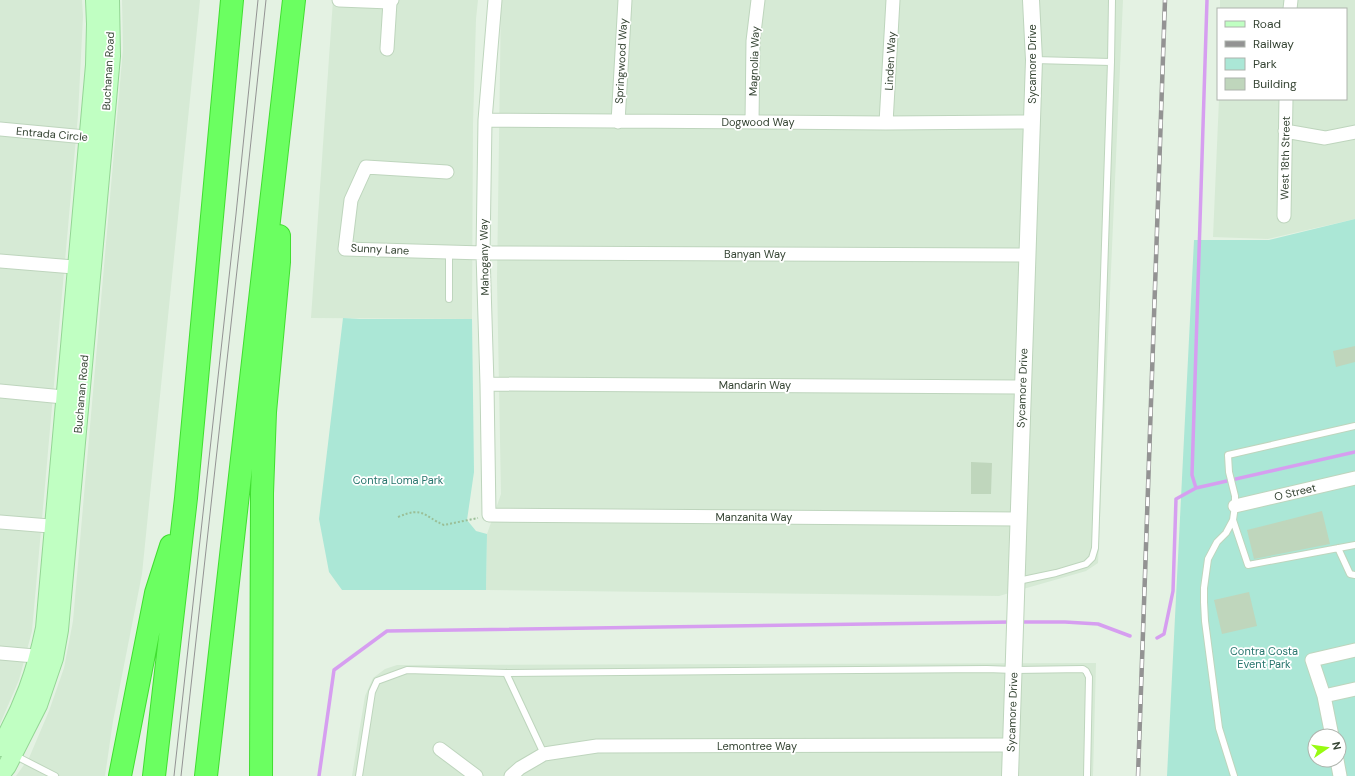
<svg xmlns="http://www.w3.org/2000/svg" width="1355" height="776" font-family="'DM Sans',sans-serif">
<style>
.residential{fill:#d6ead5}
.green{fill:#abe7d6;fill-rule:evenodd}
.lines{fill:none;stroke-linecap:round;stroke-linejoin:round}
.stream{stroke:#d69ef0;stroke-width:3.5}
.building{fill:#bfd6bc}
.service-casing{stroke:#bed5bd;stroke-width:8}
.minor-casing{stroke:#bed5bd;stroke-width:15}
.tertiary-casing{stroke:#bed5bd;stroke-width:18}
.secondary-casing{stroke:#94d695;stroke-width:20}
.motorway-casing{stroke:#41de31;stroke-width:24}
.path{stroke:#9abf97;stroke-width:2;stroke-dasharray:2 2;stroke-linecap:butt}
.service{stroke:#fff;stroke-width:6}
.minor{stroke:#fff;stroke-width:13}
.tertiary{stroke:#fff;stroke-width:16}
.secondary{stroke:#c0ffc2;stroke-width:18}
.motorway{stroke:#6bff61;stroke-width:22}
.tram{stroke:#939393;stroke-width:1}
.rail-casing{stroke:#939393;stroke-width:4.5}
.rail{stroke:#fff;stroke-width:3;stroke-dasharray:9;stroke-linecap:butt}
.labels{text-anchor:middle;stroke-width:3.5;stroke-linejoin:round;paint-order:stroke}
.street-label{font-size:11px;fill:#354433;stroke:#fff}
.park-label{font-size:11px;fill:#27756d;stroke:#fff}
</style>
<rect width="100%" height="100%" fill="#e4f2e3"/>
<!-- residential -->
<path class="residential" d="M0,0h82l1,16 -5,99 -46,516 -13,49 -19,44z
M122,0h78l-58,574 -29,147 -8,55h-89l13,-18 20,-47 15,-43 9,-47 50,-572z
M333,0h145l-2,19 -3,105 -1,195 -161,-1z
M501,0h622l-25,563 -12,8 -87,25 -513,-6 1,-56 14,-40 -4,-215z
M1220,0h135v219l-87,20 -55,-2 6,-138h127v-90h-126z
M1096,663l-3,113h-741l13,-80 8,-18 12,-9 12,-4z"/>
<!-- green -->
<path class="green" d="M1355,219v557h-188l27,-536h75zM1315,736h24v24h-24z
M343,318l17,1h112l2,153 -7,48 9,11 11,3 -1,56h-144l-13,-18 -10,-53z"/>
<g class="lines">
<!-- stream -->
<path class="stream" d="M1196,488l-4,-13 15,-475
M1019,622h46l33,2 32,12
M1157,638l7,-4 9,-43 3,-92 20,-11 159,-36
M319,776l15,-106 53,-39 624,-9"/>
</g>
<!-- building -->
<path class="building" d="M1355,346v16l-19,5 -3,-16z
M971,462l21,1 -1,31h-20z
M1322,511l8,33 -76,15 -7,-29z
M1249,592l8,34 -35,8 -8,-34z"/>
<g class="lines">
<defs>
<path id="service" d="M1034,60l77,2 1,-62
M449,299v-47
M1233,520l15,45 107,-20
M1338,548l12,26 5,1
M1018,581l38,-8 30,-9 6,-6 3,-10 16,-486
M506,673l38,81
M14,755l41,21
M359,776l13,-84 5,-11 30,-11 99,3 481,-4 27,1 69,-1 3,2 3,6 -2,99
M1234,776l-15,-48 -14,-107 -1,-19v-14l4,-29 9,-17 9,-9 7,-13 2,-14v-10l-6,-24 -1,-17 127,-29"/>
<path id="minor" d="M339,0l51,2
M495,0l-10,120 -2,133 4,131 2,131 529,4
M1290,9l1,-9
M387,49l3,-47 2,-2
M485,120l401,3 145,-1
M618,122l7,-122
M752,122l1,-81 5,-41
M886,123l7,-123
M0,129l96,9
M1285,131l40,7 30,-6
M447,172l-81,-5 -15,33 -6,49 138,4 544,2
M1284,216l2,-117
M0,261l86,7
M487,384l535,3
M0,391l74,7
M1235,506l120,-28
M0,522l62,5
M0,653l46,4
M1324,696l31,-7
M1332,736l-8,-40 -12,-36 43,-10
M440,749l36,27
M1337,760l3,16
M511,776l9,-8 24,-14 53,-8 414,-1"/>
<path id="tertiary" d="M1010,776l24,-716 -3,-60"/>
<path id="secondary" d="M0,747c23,-39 36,-75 45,-119l50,-563 1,-41 -1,-24
M0,775l7,-9 31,-61 16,-47 5,-28 52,-574 -1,-56"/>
<path id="motorway" d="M120,776l36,-183 15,-47
M154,776l32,-278 46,-498
M206,776l88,-776
M261,776l1,-283 3,-81 14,-150v-26"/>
</defs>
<!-- service casing -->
<use href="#service" class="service-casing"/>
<!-- minor casing -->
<use href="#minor" class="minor-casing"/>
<!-- tertiary casing -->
<use href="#tertiary" class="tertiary-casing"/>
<!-- secondary casing -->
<use href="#secondary" class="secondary-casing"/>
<!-- motorway casing -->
<use href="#motorway" class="motorway-casing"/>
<!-- path -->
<path class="path" d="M398,517c26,-11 25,-1 46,8l34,-7"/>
<!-- service -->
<use href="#service" class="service"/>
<!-- minor -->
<use href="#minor" class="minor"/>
<!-- tertiary -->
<use href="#tertiary" class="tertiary"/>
<!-- secondary -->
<use href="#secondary" class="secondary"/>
<!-- motorway -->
<use href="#motorway" class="motorway"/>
<!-- tram -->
<path class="tram" d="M174,776l62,-562 22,-214
M181,776l62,-560 23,-216"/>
<defs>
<path id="rail" d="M1138,776l27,-776"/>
</defs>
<!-- rail casing -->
<use href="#rail" class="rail-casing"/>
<!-- rail -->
<use href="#rail" class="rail"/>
</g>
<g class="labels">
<!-- street labels -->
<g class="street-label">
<text transform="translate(621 61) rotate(-87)" y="4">Springwood Way</text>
<text transform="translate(754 61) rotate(-88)" y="4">Magnolia Way</text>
<text transform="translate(890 61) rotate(-87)" y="4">Linden Way</text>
<text transform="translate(1032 64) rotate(-90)" y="4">Sycamore Drive</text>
<text transform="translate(108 71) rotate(-87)" y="4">Buchanan Road</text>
<text x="758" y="126">Dogwood Way</text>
<text transform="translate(52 134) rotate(5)" y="4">Entrada Circle</text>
<text transform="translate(1285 158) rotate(-89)" y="4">West 18th Street</text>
<text transform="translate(380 249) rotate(3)" y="4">Sunny Lane</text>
<text x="755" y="258">Banyan Way</text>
<text transform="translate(484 257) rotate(-91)" y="4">Mahogany Way</text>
<text x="755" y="389">Mandarin Way</text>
<text transform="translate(1022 388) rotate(-88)" y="4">Sycamore Drive</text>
<text transform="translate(81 394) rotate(-85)" y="4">Buchanan Road</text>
<text transform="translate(1295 492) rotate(-13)" y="4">O Street</text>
<text x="754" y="521">Manzanita Way</text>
<text transform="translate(1012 712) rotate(-88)" y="4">Sycamore Drive</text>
<text x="757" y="750">Lemontree Way</text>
</g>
<!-- park labels -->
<g class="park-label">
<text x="398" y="484">Contra Loma Park</text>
<text x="1264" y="655">Contra Costa<tspan x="1264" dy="13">Event Park</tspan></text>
</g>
</g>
<!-- legend -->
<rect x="1217" y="8" width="130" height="92" fill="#ffffff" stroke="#aeb4ad"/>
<rect x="1225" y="21" width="20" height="6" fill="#c0ffc2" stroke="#aeb4ad"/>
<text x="1253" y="28" font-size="12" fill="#354433">Road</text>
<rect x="1225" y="41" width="20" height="6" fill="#939393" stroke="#aeb4ad"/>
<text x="1253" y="48" font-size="12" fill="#354433">Railway</text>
<rect x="1225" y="58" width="20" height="12" fill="#abe7d6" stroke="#aeb4ad"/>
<text x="1253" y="68" font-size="12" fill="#354433">Park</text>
<rect x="1225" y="78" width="20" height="12" fill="#bfd6bc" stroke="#aeb4ad"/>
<text x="1253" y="88" font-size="12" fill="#354433">Building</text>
<!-- north arrow -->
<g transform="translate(1327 748) rotate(77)"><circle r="19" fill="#ffffff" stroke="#aeb4ad"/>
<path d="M0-3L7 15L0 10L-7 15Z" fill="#98fb11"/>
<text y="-6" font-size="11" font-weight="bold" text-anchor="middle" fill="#354433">N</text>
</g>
</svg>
